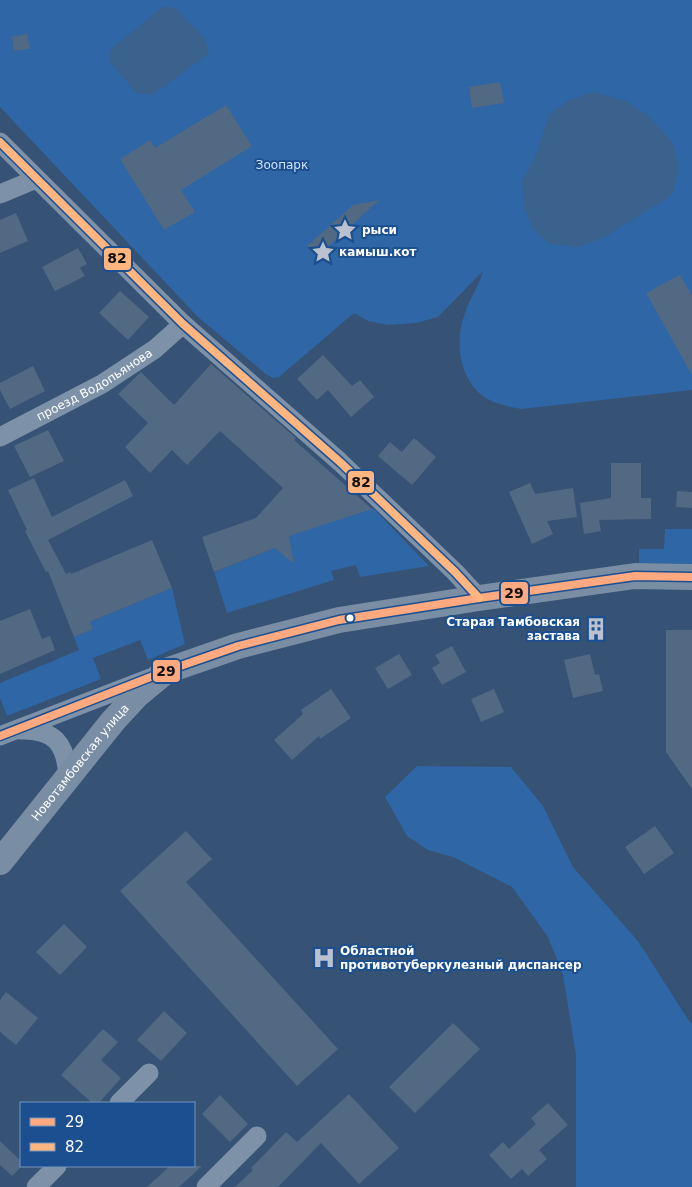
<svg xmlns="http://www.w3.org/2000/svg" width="692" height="1187" font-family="'DejaVu Sans',sans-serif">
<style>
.green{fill:#2f66a5}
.water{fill:#3b618d}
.building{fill:#526984}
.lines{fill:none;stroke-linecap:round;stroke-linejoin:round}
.minor{stroke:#7d92a8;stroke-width:19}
.secondary{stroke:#798da4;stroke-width:26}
.bus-1-casing{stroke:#1b4f8f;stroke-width:11}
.bus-2-casing{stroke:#1b4f8f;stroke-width:11}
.bus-1{stroke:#ffa980;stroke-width:8}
.bus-2{stroke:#ffb580;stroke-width:8}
.bus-dot{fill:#fff;stroke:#1b4f8f;stroke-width:2}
.labels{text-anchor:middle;stroke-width:4;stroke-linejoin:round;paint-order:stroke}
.park-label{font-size:12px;fill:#cfe3fa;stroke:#1b4f8f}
.poi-label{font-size:12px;font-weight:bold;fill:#fff;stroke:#1b4f8f;text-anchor:start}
.street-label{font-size:12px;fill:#fff;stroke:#1b4f8f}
.line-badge{stroke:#1b4f8f;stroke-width:2}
.pale-badge-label{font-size:14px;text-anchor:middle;font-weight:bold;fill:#111}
</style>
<rect width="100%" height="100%" fill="#365274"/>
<!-- green -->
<path class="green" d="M0,0h692v390l-171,19c-14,-3 -32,-6 -43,-17 -20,-21 -23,-52 -13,-79 4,-14 14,-27 18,-42l-45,46 -22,6 -28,2 -20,-4 -14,-8 -75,64 -6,1 -6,-3 -69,-58 -198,-210z
M373,508l56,58 -69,11 -4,-12 -25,6 3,9 -107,33 -13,-41 61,-24 16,4 -4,-16z
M665,529h27v35l-53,-1v-14h25z
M172,588l13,56 -37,16 -8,-20 -47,18 8,21 -94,37 -7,-18v-15l79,-33 -5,-13 19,-8 -3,-7z
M417,766l94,1 32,39 30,61 65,74 49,77 5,6v163h-116v-132l-13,-80 -15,-38 -36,-50 -59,-30 -25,-7 -21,-14 -22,-39z"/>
<!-- water -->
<path class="water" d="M164,6l13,3 28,30 4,14 -55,41h-17l-28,-33 2,-12z
M594,92l32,9 21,14 26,28 6,25 -7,27 -69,43 -25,9 -29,-3 -16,-16 -9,-20 -2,-27 11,-19 17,-48 19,-14z"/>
<!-- building -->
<path class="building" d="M27,34l3,15 -16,2 -2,-14z
M500,82l4,21 -32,5 -3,-21z
M226,105l26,41 -71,44 14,22 -31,18 -44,-71 30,-19 5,8z
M379,200l-62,57 -10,-11 46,-41z
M16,213l12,28 -28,12v-33z
M78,248l9,16 -7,4 5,8 -30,15 -13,-24z
M680,275l12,21v79l-46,-82z
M120,291l29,26 -21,23 -29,-27z
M323,355l29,31 8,-6 14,17 -23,20 -23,-27 -11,10 -20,-21z
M211,364l85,74 -2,2 78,69 -83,27 5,28 -19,-16 -61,24 -12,-35 54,-19 27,-30 -63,-57 -33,34 -15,-15 -22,23 -25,-26 23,-24 -30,-29 23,-22 33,33z
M33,366l12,25 -35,18 -10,-19v-7z
M48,430l16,31 -34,16 -16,-31z
M414,438l22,19 -24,28 -34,-29 12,-14 12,10z
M611,463h30v35h10v21l-52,1 2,11 -17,3 -4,-31 31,-5z
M34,478l18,39 73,-37 8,16 -85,44 18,34 5,-2v2l81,-34 20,48 -82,34 3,7 -19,8 -26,-66 -2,1 -21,-41 2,-1 -19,-40z
M530,483l5,11 38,-6 4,29 -30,4 6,13 -21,10 -23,-52z
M677,491l15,1v16l-16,-1z
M30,609l12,30 8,-3 5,14 -55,24v-53z
M666,630h26v159l-26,-37z
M452,646l14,26 -24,13 -10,-17 8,-5 -5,-8z
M399,654l13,21 -24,14 -13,-21z
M590,654l5,21 4,-1 4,17 -30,7 -9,-38z
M331,689l20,29 -31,21 -1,-3 -27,24 -18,-20 29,-26 -2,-4z
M494,689l10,23 -23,10 -10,-23z
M655,826l19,27 -30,21 -19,-27z
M186,831l26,28 -26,23 152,167 -41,37 -177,-195z
M64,924l23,23 -27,28 -24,-23z
M6,992l32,26 -22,27 -16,-13v-32z
M164,1011l23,22 -26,28 -24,-21z
M453,1023l27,26 -65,64 -26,-26z
M103,1029l15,13 -17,18 20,18 -22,25h-7l-31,-28z
M349,1094l50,54 -40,36 -38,-41 -43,44h-43l18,-17 -2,-2 35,-36 11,10z
M220,1095l28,29 -18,18 -28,-28z
M548,1103l20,22 -29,25 8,9 -19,17 -6,-7 -11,10 -22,-24 14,-13 6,7 27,-25 -5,-6z
M0,1141l21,20 1,5 -10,10 -12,-11z
M170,1166h32l-23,21h-32z"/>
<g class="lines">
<!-- minor -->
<g class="minor">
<path d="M0,142l183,182 157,138 115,110 24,26"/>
<path d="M0,194l36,-15"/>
<path id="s1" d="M0,437l102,-53 53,-35 28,-25"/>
<path d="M20,730c35,-1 46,14 48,47"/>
<path d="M0,736l150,-58"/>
<path d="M119,1103l30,-30"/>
<path d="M36,1187l21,-21"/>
<path d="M206,1187l51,-51"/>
</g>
<!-- secondary -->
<path class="secondary" id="s2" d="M0,862l113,-141 24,-26 29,-24 72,-25 101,-26 140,-22 156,-22 57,1"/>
<defs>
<path id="bus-1" d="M0,736l166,-65 72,-25 101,-26 140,-22 156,-22 57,1"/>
<path id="bus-2" d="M0,142l183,182 157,138 115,110 24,26"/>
</defs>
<!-- bus-1 casing -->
<use href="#bus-1" class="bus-1-casing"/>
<!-- bus-2 casing -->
<use href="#bus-2" class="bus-2-casing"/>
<!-- bus-1 -->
<use href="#bus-1" class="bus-1"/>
<!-- bus-2 -->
<use href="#bus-2" class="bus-2"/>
</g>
<!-- icons -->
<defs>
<symbol id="sight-bare" viewBox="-9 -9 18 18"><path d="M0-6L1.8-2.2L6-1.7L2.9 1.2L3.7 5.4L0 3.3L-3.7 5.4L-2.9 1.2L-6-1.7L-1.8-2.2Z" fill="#b9c2ce" stroke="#1b4f8f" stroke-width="2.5" paint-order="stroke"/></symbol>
<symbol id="building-bare" viewBox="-9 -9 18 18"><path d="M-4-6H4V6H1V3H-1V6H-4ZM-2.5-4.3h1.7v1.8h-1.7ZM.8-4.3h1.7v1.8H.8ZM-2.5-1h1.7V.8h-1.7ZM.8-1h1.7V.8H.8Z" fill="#b9c2ce" stroke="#1b4f8f" stroke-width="2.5" paint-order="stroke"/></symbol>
<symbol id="hospital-bare" viewBox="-9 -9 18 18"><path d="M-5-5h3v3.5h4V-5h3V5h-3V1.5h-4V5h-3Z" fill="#b9c2ce" stroke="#1b4f8f" stroke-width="2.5" paint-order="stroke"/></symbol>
</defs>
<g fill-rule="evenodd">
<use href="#sight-bare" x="329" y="214" width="32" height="32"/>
<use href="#sight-bare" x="307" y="236" width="32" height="32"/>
<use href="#building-bare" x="580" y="613" width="32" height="32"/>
<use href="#hospital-bare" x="308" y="942" width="32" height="32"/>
</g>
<!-- markers -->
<circle class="bus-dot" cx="350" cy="618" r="4.5"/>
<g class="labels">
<!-- park labels -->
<g class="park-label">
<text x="282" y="169">Зоопарк</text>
</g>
<!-- poi labels -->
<g class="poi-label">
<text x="362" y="234">рыси</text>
<text x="339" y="256">камыш.кот</text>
<text x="580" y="626" text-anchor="end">Старая Тамбовская<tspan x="580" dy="14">застава</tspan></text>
<text x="340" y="955">Областной<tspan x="340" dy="14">противотуберкулезный диспансер</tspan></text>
</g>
<!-- street labels -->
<g class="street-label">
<text dy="4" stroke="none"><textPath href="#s1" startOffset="108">проезд Водопьянова</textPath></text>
<text dy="4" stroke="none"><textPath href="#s2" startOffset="128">Новотамбовская улица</textPath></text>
</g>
</g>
<g class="line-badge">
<rect x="103" y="247" width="29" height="24" rx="5" fill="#ffb580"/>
<rect x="347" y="470" width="28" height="24" rx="5" fill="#ffb580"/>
<rect x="500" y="581" width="29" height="24" rx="5" fill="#ffa980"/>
<rect x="152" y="659" width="29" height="24" rx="5" fill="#ffa980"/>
</g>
<g class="pale-badge-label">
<text x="117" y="263">82</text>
<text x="361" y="487">82</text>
<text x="514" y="598">29</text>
<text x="166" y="676">29</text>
</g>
<!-- legend -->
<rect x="20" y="1102" width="175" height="65" fill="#1b4f8f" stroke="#7695bc"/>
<rect x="30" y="1118" width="25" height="8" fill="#ffa980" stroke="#7695bc"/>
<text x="65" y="1127" font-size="15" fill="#ffffff">29</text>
<rect x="30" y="1143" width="25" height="8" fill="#ffb580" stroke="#7695bc"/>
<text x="65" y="1152" font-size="15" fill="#ffffff">82</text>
</svg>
